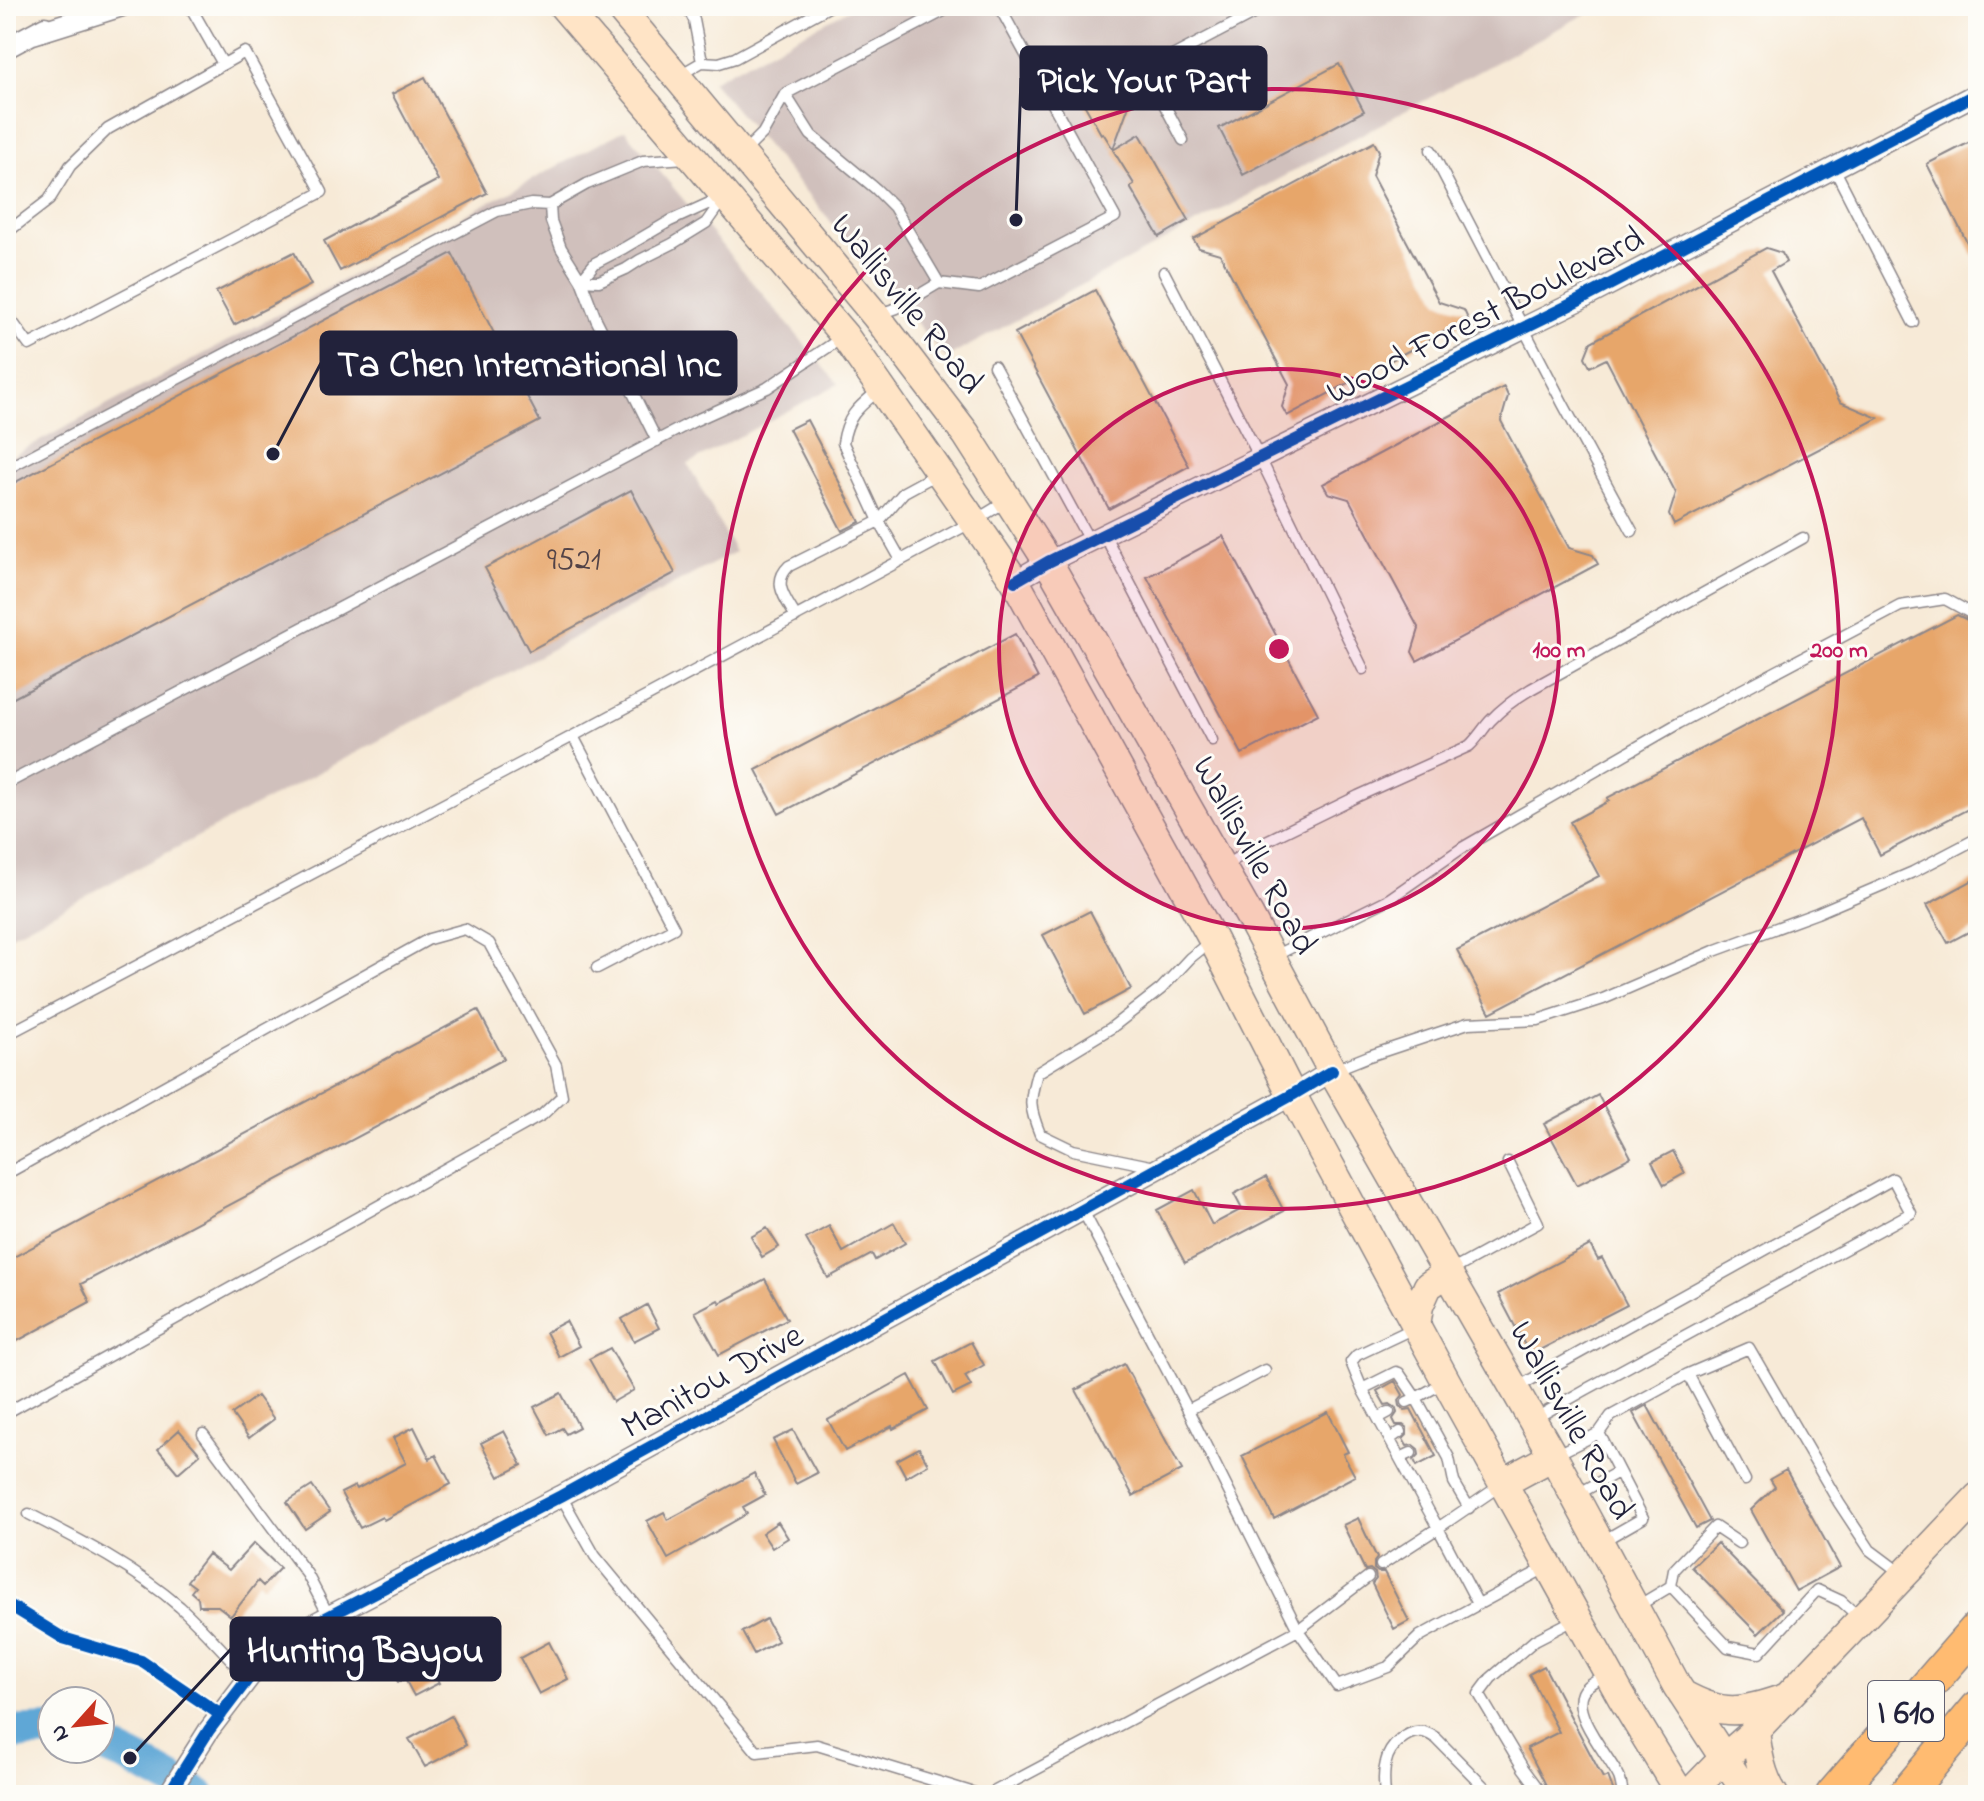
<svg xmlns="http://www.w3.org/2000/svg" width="1984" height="1801" font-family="'Indie Flower',sans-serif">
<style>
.industrial{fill:#d0c0bc}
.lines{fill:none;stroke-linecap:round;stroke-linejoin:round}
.river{stroke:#5ea7d6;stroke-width:34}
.building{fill:#e7a66a}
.service-casing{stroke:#8c8689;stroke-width:13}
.minor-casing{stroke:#8c8689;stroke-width:23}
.secondary-casing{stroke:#8c8689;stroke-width:31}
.motorway-casing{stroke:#8c8689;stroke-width:37}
.service{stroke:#fff;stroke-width:10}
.minor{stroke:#fff;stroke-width:20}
.secondary{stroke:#ffe4c6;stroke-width:28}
.motorway{stroke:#ffbb71;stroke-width:34}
.cycleway-casing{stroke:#fdfcf7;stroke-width:17}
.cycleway{stroke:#0057b8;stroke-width:12}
.ring{fill:none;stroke:#c2185b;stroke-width:4}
.labels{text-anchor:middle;stroke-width:6;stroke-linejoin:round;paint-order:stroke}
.number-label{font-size:32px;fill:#534347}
.shield{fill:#fdfcf7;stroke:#646373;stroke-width:2}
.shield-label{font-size:34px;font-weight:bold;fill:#22223b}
.street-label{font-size:36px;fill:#22223b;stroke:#fdfcf7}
.centre{fill:#c2185b;stroke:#fdfcf7;stroke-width:4}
.ring-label{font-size:24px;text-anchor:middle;font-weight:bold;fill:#c2185b;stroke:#fdfcf7;stroke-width:6;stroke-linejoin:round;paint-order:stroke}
.leader{fill:none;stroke:#22223b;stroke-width:3}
.callout-dot{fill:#22223b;stroke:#fdfcf7;stroke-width:3}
.callout{fill:#22223b;stroke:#22223b;stroke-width:3}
.callout-label{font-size:38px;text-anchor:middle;font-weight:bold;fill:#fff}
</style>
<rect width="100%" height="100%" fill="#fdfcf7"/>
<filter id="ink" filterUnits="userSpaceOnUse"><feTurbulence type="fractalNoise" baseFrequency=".0125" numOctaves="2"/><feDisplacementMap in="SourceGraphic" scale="16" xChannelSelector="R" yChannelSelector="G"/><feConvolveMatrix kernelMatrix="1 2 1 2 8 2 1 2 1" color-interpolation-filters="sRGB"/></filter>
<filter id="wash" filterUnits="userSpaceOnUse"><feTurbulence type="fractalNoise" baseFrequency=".006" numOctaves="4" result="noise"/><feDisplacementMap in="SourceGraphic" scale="32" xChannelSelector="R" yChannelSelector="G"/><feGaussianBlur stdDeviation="1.8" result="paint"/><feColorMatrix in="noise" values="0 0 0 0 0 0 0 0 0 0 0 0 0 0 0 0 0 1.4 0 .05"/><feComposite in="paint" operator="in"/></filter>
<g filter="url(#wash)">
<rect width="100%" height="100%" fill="#f7ead7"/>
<!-- industrial -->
<path class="industrial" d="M856,6h744l-654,352 -234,-277z
M625,130l213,254 -150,80 47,88 -729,386v-479z"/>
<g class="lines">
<!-- river -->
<path class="river" d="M6,1733l46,-2
M100,1745l30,13 69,37"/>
</g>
<g id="blocks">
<!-- building -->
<path class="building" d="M1119,51l18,32 -24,66 -10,-16 -2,1 -21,-37 8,-4 -10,-18z
M1339,64l25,47 -121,64 -24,-47z
M425,77l62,116 -147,78 -16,-30 114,-61 -46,-86z
M1140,134l49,86 -30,17 -29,-50 4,-3 -21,-34z
M1978,138v126l-51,-100z
M1374,142l5,9 -7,25 67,126 25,8 4,9 -181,97 -5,-9 7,-23 -69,-130 -21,-6 -6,-9z
M1766,248l16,5 4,9 -15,9 69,131 38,16 -204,107 -5,-10 7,-22 -70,-134 -16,8 -5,-10 6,-15z
M294,252l17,33 -77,40 -18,-33z
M452,253l88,168 -534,281v-215z
M1095,290l94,176 -80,43 -94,-176z
M1504,387l4,9 -7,25 68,127 24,7 5,9 -181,97 -5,-9 7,-23 -70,-130 -21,-6 -5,-9z
M807,420l53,102 -18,9 -53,-102z
M631,490l44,83 -146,78 -44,-83z
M1223,536l95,178 -76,40 -95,-177z
M1957,615l21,10v179l-98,51 -19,-37 -371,195 -33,-63 142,-74 -29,-54 39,-21 -2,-3z
M1015,634l23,44 -259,136 -23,-44z
M1973,880l5,9v38l-30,16 -21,-38z
M1090,911l41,78 -46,25 -42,-79z
M478,1010l26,49 -423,225 9,18 -84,45v-86z
M1598,1095l33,62 -54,28 -33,-61z
M1673,1151l12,22 -21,12 -12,-23z
M1266,1177l18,34 -99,52 -28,-53 37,-20 18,35 30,-16 -8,-15z
M894,1223l11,20 -30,17 -3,-6 -44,24 -22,-39 23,-13 14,26z
M767,1228l12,19 -17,10 -11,-20z
M1590,1245l8,15 4,-2 25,47 -97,50 -32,-61z
M765,1279l22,40 -68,36 -24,-43 23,-12 2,3z
M647,1305l12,23 -25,13 -12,-22z
M566,1321l13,25 -20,11 -13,-25z
M971,1342l13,23 -19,11 6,10 -18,9 -18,-34z
M610,1348l24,42 -21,12 -24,-43z
M1124,1364l58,106 -49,26 -57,-106z
M909,1375l19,35 -35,19 -1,-3 -47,25 -17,-31z
M1395,1381l8,14 -4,5 1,6 5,4 6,-1 25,47 -19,10 -3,-6 5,-5 -1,-6 -5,-4 -6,1 -4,-7 4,-4v-7l-4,-3h-7l-3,-6 4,-6 -1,-5 -6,-4 -5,1 -8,-14z
M561,1393l18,34 -13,7 -4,-6 -13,7 -15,-28z
M257,1396l17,23 -25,19 -17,-24z
M1647,1405l63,116 -14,7 -63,-115z
M1328,1412l20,40 -5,2 12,22 -81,43 -32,-63z
M414,1427l16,32 6,-4 15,29 -67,36 -2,-3 -22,11 -19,-35 14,-7 2,3 49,-26 -13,-25z
M179,1430l21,24 -22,19 -20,-24z
M793,1430l24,43 -21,11 -23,-44z
M504,1431l18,34 -23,12 -18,-34z
M919,1448l9,16 -22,13 -9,-17z
M1786,1470l54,97 -44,24 -45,-81 24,-23 -5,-8z
M754,1473l11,22 -22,12 4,7 -79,45 -21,-38 17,-9 4,8z
M312,1486l18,26 -25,17 -18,-27z
M1358,1518l19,40 -3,4v7l4,3h6l25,49 -15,8 -22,-45 4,-5 -1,-6 -5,-4 -5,1 -22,-45z
M778,1522l10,16 -16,10 -10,-15z
M254,1543l26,25 -17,18 -5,-5 -27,35 -13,-10h-19l-1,-8 -7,-6 4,-5 -8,-6 21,-27 21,16z
M1717,1543l66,67 -25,24 -66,-67z
M766,1619l12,22 -24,13 -12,-22z
M410,1638l16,30 4,-2 9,17 -25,13 -9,-17 -7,3 -16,-29z
M549,1642l19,37 -29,15 -19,-36z
M1544,1666l59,112 5,-2 7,19h-64l-24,-47 32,-16 -30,-58z
M451,1716l15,29 -41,22 -16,-28z"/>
</g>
</g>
<g filter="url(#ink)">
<use href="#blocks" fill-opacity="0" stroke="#8c8689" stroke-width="2"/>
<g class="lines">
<defs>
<path id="service" d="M190,6l33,58
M687,6l7,14 8,42
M678,76l24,-14 17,1 16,-5 95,-52
M785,94l26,41 65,54 18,18 45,76
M1183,140l-37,-70 122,-64
M1431,150l132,254 69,127
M744,152l19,-19 22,-39 168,-88
M1834,168l79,154
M725,196l-19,27 -34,21 -32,16 -14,9 -27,12 -18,-1 14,-17 29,-15 46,-27z
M550,205l1,16 10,27 20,32 15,39 61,122
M6,233l43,-33 21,-34 38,-37 137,-77 77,140 -293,153 -23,-32
M1164,272l96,186 103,211
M877,315l20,-7 42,-25 40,5 136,-71 -116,-211
M994,366l96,176
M879,390c-20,17 -32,25 -36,53l36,78 22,39
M6,469l491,-258 34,-7 19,1 37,-21 56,-23 43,-3
M1104,534l108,206
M796,617c-10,-18 -25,-34 -7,-51l90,-45 25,-29 33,-18
M573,736l101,192 -77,40
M6,784l688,-363 73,-33 76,-51
M1224,866l38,-23 96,-47 111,-50c8,-7 13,-16 21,-25 12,-13 26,-23 41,-32l272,-151
M1274,956l115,-57 73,-51 217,-125 221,-117 45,-7 33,18
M6,1035l567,-299 401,-215 33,-20
M1334,1070l35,-14 99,-33 70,-3 65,-21 111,-48 103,-38 96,-41 65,-34
M1155,1167l-82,-17 -33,-16c-11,-27 -11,-33 -3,-61l74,-45 50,-39 29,-31 21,-17
M6,1174l423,-235 36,-10 24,14 67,122 6,31 -20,19 -536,298
M1082,1209l106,201 110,220 70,-53
M1449,1272l89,-49 -30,-61
M1688,1374l61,-26 90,155 31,47 32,24
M1443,1383l-27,15 33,60 5,24 15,26
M1516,1388l377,-209 18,34 -326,177 -51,29
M1362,1389l76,139 -57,37
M1407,1402l9,-4 -17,-25 -3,-1 -34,17 -11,-27 6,-7 57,-27
M1188,1410l77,-40
M1378,1418l11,-6
M203,1434l104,140 22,42
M1390,1439l10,-7
M1555,1455l44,-22
M1400,1458l11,-5
M1576,1495l42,-23
M561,1496l34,60 162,196 60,-7 164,50
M29,1514c53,27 106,54 151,93 24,22 46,47 68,71
M1601,1542l42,-24 -44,-85 12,-17 77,-42 57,106
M1739,1543l-24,-16 -41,43 -3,16 57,61 31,6 58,-63 24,11 19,17
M1478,1604l-40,-76 63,-43
M1636,1607l35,-21
M1607,1674c-9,5 -21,10 -25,19 -10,23 27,63 37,84 2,5 3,12 4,18
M988,1795l310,-165 39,56 51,-19 32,-31 127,-69
M1385,1795c-1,-11 -2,-22 1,-33 3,-15 21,-33 38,-30 3,1 9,4 12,6l56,57
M1543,1795l-20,-27 -44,-74 12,-16 44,-38 39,-20"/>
<path id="minor" d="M33,34l89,-28
M6,48l39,-21
M1015,581l33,-19 532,-262 398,-207
M168,1795l41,-65 48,-63 57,-43 247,-128 731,-401 40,-24"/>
<path id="secondary" d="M563,6l281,329 171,246 198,359 79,155 154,286 176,317 59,97
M618,6l258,310 90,118 82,128 202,355 82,154 221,385 124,230 71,109
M1416,1326l3,-20 9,-20 19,-13
M1503,1483l50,-27
M1682,1694c41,23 60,19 103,4
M1755,1731c3,23 6,44 19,64
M1688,1795l35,-36 32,-28 223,-234"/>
<path id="motorway" d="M1833,1795l145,-167
M1905,1795l73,-87"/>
</defs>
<!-- service casing -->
<use href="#service" class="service-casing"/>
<!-- minor casing -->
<use href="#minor" class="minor-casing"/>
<!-- secondary casing -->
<use href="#secondary" class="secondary-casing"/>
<!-- motorway casing -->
<use href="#motorway" class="motorway-casing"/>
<!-- service -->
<use href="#service" class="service"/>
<!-- minor -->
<use href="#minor" class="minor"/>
<!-- secondary -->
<use href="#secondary" class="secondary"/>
<!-- motorway -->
<use href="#motorway" class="motorway"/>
<defs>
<path id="cycleway" d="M1015,581l33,-19 532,-262 398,-207
M6,1603l57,35 78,23 80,54
M168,1795l41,-65 48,-63 57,-43 247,-128 731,-401 40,-24"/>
</defs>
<!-- cycleway casing -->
<use href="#cycleway" class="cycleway-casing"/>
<!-- cycleway -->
<use href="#cycleway" class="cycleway"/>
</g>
</g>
<!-- distance rings -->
<circle cx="1279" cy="649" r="280" fill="#c2185b" fill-opacity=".12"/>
<g class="ring">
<circle cx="1279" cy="649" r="280"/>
<circle cx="1279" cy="649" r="560"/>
</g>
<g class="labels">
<!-- number labels -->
<g class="number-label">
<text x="574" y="569">9521</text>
</g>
<!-- shield labels -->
<rect class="shield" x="1868" y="1681" width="76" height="60" rx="6"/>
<g class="shield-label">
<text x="1906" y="1723">I 610</text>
</g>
<!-- street labels -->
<g class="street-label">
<text transform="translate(909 302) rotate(51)" y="13">Wallisville Road</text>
<text transform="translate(1484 313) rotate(-27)" y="13">Wood Forest Boulevard</text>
<text transform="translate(1257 854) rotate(61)" y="13">Wallisville Road</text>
<text transform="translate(711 1379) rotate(-29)" y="13">Manitou Drive</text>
<text transform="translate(1574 1419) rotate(61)" y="13">Wallisville Road</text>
</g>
</g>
<circle cx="1279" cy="649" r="12" class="centre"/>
<g class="ring-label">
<text x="1559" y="657">100 m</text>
<text x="1839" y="657">200 m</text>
</g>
<!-- callouts -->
<path class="leader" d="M1016 220L1021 78M273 454L321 363M130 1758L231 1649"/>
<g class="callout-dot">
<circle cx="1016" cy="220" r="8"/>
<circle cx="273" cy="454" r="8"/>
<circle cx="130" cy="1758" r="8"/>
</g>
<g class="callout">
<rect x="1021" y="47" width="245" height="62" rx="8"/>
<rect x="321" y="332" width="415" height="62" rx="8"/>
<rect x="231" y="1618" width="269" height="62" rx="8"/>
</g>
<g class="callout-label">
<text x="1144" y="92">Pick Your Part</text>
<text x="529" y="376">Ta Chen International Inc</text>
<text x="365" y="1662">Hunting Bayou</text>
</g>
<!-- margin -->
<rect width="1984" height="1801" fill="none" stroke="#fdfcf7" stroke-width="32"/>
<!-- north arrow -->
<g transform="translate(76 1725) rotate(243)"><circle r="38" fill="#fdfcf7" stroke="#a5a5ac" stroke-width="2"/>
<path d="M0-6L14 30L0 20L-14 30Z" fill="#c8321e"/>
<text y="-12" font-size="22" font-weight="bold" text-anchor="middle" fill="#22223b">N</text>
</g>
</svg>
